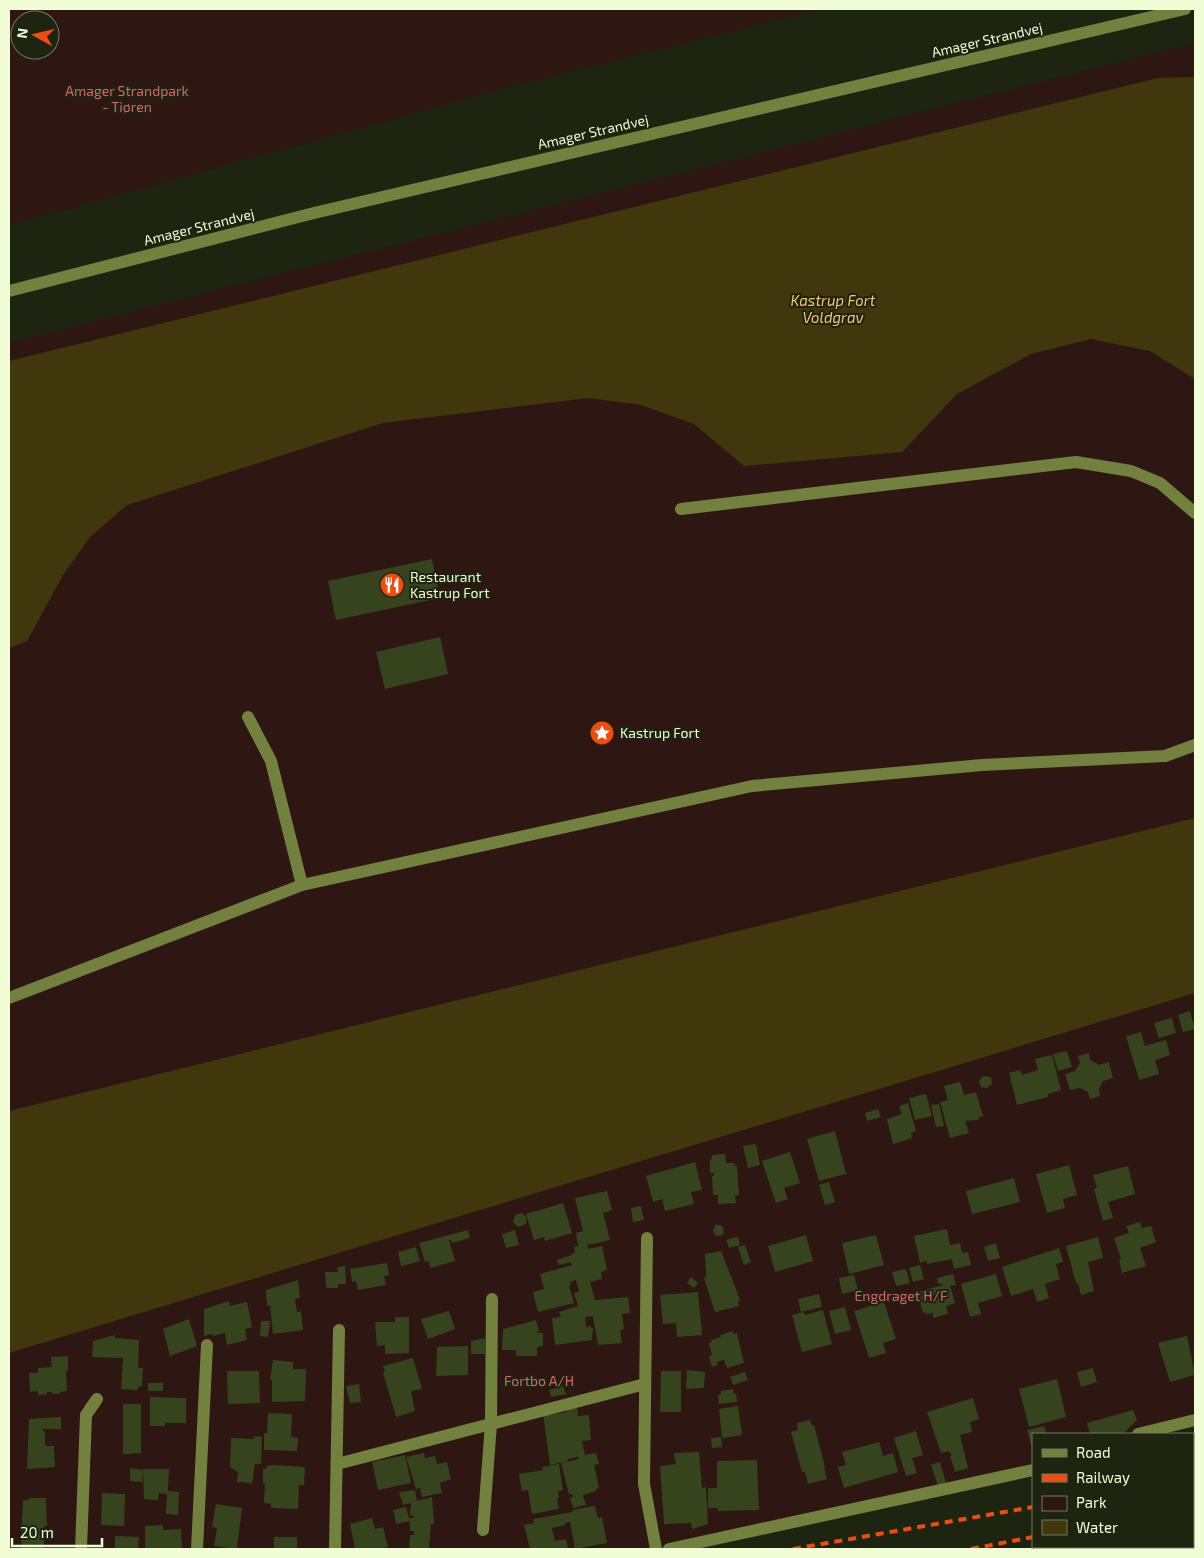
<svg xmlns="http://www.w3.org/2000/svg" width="1204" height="1558" font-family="'Exo 2',sans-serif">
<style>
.green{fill:#2e1713;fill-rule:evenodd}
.water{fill:#40370c}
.building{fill:#35441c}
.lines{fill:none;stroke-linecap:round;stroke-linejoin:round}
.minor{stroke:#72813d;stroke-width:12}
.rail{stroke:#f34b0b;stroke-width:4;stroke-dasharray:8 6;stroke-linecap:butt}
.labels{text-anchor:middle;stroke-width:4;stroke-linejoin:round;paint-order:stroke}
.street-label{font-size:14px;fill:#f1fdd4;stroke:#1d2410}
.park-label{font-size:14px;fill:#da636c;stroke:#1d2410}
.poi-label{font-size:14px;fill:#f1fdd4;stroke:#1d2410;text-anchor:start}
.water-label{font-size:15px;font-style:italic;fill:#f8c467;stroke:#1d2410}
</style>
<rect width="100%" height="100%" fill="#1d2410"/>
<!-- green -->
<path class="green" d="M9,9h812l-319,80 -493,136zM20,20h30v30h-30z
M1195,43v1370l-41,11 -10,10h-111v36l-396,79h-628v-1206z"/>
<!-- water -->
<path class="water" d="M1195,77v302l-45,-28 -59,-12 -60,15 -74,40 -55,58 -158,14 -50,-42 -53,-19 -53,-7 -205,25 -256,82 -37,32 -27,38 -36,66 -18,7v-287l1149,-283z
M1195,818v175l-1186,360v-242z"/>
<!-- building -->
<path class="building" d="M432,559l8,39 -104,22 -8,-39z
M440,637l8,37 -63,15 -9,-37z
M1190,1011l5,18 -12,3 -5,-17z
M1172,1018l4,15 -17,5 -5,-15z
M1141,1032l4,14 21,-6 4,15 -15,5 4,14 -20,6 -13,-44z
M1067,1051l5,16 -14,4 -5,-17z
M1089,1053l1,7 9,5 10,-3 4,16 -10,3 -4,8 1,7 -10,3 -2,-7 -8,-4 -10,2 -5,-16 10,-3 5,-8 -2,-7z
M1052,1055l9,35 -13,4v3l-31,8 -8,-32 11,-3 2,5 16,-5 -3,-11z
M983,1076l8,1 1,7 -5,4 -6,-1 -2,-6z
M960,1082l4,13 12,-3 7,24 -4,1 -1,3 -13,1 4,12 -19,5 -10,-36 8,-2 -4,-14z
M926,1094l6,22 -17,4 -6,-22z
M908,1103l8,28 -5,2 1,5 -19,6 -6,-25 15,-5 -3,-8z
M939,1104l5,22 -8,1 -5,-22z
M878,1109l3,8 -14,4 -2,-8z
M835,1131l11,43 -27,7 -12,-42z
M756,1144l4,21 -12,3 -5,-22z
M790,1152l10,31 -16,5 4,11 -12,4 -14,-42z
M725,1154l1,9h8l1,3h2l2,29h-4l1,8 -18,1v-9h-5l-1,-19h2v-3h-4v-14h2v-4z
M695,1162l7,28 -11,2 3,12 -29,7 -3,-12 -9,3 -7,-26z
M1069,1165l8,30 -14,4 2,9 -18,5 -11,-39z
M1128,1166l7,28 -27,8 5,16 -10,3 -9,-32 3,-1 -4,-13z
M1014,1178l6,24 -48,12 -6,-23z
M829,1182l6,20 -10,3 -6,-20z
M607,1191l5,19 -9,3 7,27 -23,5 1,4 14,-3 5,24 -6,2 1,7 -12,3 5,18 33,-3 2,16 -8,1 2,15 -4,1 2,13 -24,2 -5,-29 -8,1 1,10 5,-1v2h2l-1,12 -37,5 -3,-27 9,-1 -2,-5 19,-6 -4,-13 5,-2 -3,-11 -6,2 1,3 -2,1 5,17 -36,9 -5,-20 11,-3 -4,-15 32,-9 -1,-3 -12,3 -2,-5 12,-4 6,-4 -1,-5 4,-1 -2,-13 7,-2 -8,-33z
M563,1203l9,30 -27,8 -1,-4 -10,3 -8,-26z
M641,1206l3,14 -11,2 -2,-14z
M522,1213l5,5 -1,6 -8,3 -5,-5 2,-7z
M1140,1222l2,6 9,-2 5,16 -16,6 6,18 -24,7 -3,-14h2l-7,-21 15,-5 -3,-7z
M715,1225h6l3,4 -1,6 -7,1 -3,-5z
M947,1229l3,16 10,-2 2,10 6,-1 3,13 -17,4 -2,-10 -25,5v-3l-7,2 -6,-27z
M468,1230l2,8 -18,5 -1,-3h-2l6,21 -25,7 -1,-7 -4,1 -6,-19z
M515,1230l4,15 -13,3 -4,-14z
M806,1235l7,26 -38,11 -7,-26z
M876,1235l8,30 -35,9 -7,-31z
M738,1237l2,8 -11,3 -3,-8z
M1098,1237l5,21 -15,4 6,29 -13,4 -3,-12h-2l-10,-37z
M996,1243l4,15 -12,3 -4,-14z
M745,1245l6,17 -7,3 -6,-18z
M416,1247l4,14 -19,5 -3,-14z
M1059,1248l4,14 -7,2 4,15 -15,5 4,14 -12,4 -4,-13 -22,7 -9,-29z
M721,1251l17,43 -2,2 2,-1 2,6 -2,1 1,4 -24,6 -11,-34 2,-1 -1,-23z
M387,1263l2,12 -5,1 2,9 -28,5 -2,-9 -4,1 -2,-13z
M920,1265l4,14 -11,3 -4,-14z
M345,1266l1,18h-8v4h-12l-1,-16h13l-1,-5z
M906,1269l4,14 -14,3 -4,-14z
M953,1274l3,11 -6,1 5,17 -9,3 2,8 -15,4v-5l-7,1 -1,-2 -2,1 -6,-21 26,-7 -1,-2 -4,1 -1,-6z
M996,1274l6,22 -24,7 3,11 -11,3 -9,-33z
M854,1275l4,15 -16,4 -3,-16z
M691,1277l7,6 -4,5 -7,-5z
M298,1280l2,18 -5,1 2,13 4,-1 2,19 -30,4 -3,-29 -3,1 -1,-16z
M698,1292l4,43 -25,2 -1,-14 -13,1 -3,-29z
M819,1294l3,13 -21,5 -3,-13z
M229,1301l1,5 17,-4 5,25 -7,2 2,11 -20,5 -2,-12 -12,3 -1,-2 -8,2v-27z
M884,1302l12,37 -13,4 3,10 -17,5 -15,-47z
M845,1307l6,23 -16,4 -6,-23z
M823,1310l9,34 -30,8 -10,-37 12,-3 1,3z
M449,1311l6,18 -27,10 -7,-20z
M395,1317h14v36l-24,1v-9l-8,1 -2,-24h20z
M189,1319l8,27 -27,10 -7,-27z
M536,1320l3,11 -3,2h7v13l-6,1v9h-21v-6h-14l1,-21z
M261,1321h9l-2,16 -8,-1z
M733,1331v3l4,-1 7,30 -17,5 -3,-8 -7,2 1,3 -6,2 -3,-11 3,-1 -3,-12 3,-1 -1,-2 10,-3 -1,-2z
M115,1335v3l24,2 -1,28h5l-1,19 -4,-1v4l-17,-1 2,-31 -31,-1 1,-16z
M1187,1336l8,39 -25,7 -12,-39z
M485,1338v16h-14v-13z
M468,1346v29l-32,1 1,-29z
M68,1356v14l-2,1 1,20 -7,1v2h-8v-2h-5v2l-9,1v-4l-8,1 -1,-19h9v-5l14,-1 -1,-10z
M413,1358l9,31 -11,2 4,20 -19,6 -13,-44 2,-1 -2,-6z
M273,1360l20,2v7h13l-1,32 -33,1v-22h-2z
M1093,1368l4,14 -16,5 -4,-15z
M687,1370l18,2 -1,16 -18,1z
M227,1371h32l1,32 -32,1z
M661,1371h20v41h-21z
M745,1372l3,8 -15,5 -3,-8z
M1057,1379l9,38 -37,10 -10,-38z
M148,1383h15v8h-15z
M359,1384l2,18 -11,1 -4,-17z
M563,1386l3,8 -15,3 -2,-7z
M733,1389l1,5 2,-1 1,9 -18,2 -1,-9 3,-1v-3z
M150,1397l36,1v25h-21v3h-15z
M973,1398l6,21 -9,3 2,10 -12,3 8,33 -13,4 -5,-16 2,-1 -3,-4 -8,2 -14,-41z
M123,1404h18v49l-18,1z
M738,1406l4,29 -20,3 -3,-29z
M577,1407l1,9 11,-1 2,25 -9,1 3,14 11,-2 3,11 -5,1 5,23 -3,1v2l-13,4 3,10 -13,3 -3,-10 3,-1 -1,-3h-3l-8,-31 18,-4 -1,-2 -10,2v2l-18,4 -7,-52 5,2 19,-3 -1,-3z
M1133,1410l4,10 -12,12 -7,2h-28l-3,-11z
M268,1413l24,1 -1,23 7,1 -1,13 -33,-1v-17h3z
M61,1417v12h-18v3l2,-1v15h9l1,21 -28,2 2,-50z
M810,1420l2,6 2,-1 11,42h-1l3,12 -19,5 -3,-12h-3l-11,-40 7,-2 -1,-7z
M1044,1426l3,8h-14l-1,14 -5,-18z
M916,1431l7,24 -11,3 5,15 -11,3 -12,-38z
M254,1436l8,1 -1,27h-6l-3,19 -15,-1 1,-10 -8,-5 1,-29 23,1z
M721,1437l1,10 -10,1 -1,-10z
M879,1442l4,14 10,-3 5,19 -54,16 -6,-21 8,-2 -4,-13z
M699,1452l3,36 4,-1 2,37 -16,5 -1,-6 -27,1 -4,-58 16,-2 -2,-11z
M424,1453l1,5 10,-2 2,8 10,-2 4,17 -11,4 2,10 -20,4 -2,-9 -4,1 -10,-32z
M405,1455l6,28 -33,7 -6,-28z
M757,1460l2,50 -41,1v-3h-10v-20h9v-27z
M940,1462l6,21 -8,3 -7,-21z
M559,1464l4,26 -5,1 1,7h-2l2,11 -27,5 -4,-24 -6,1 -3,-17 24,-4 -1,-3z
M273,1465l32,2 -1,18h-5l-1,24 -27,-1v-4l-7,-1 1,-20h-2v-14h3l1,-3z
M130,1468l13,2 -1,12 -12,-1z
M143,1469h26l-1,22 11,1 -1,23 -12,-1 1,-20 -8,-1 -1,7 -14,-1z
M415,1490l2,11 15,-4 2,27h-3l-2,25h-20l1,-14h4v-4h-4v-13h4v-2l-4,-1 1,-12 -8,2 -4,-13z
M102,1493l23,1 -1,32 -23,-1z
M29,1498h17l1,28h-3v22h-23l2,-48h6z
M216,1504l26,4 -5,41 -23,-3 3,-18 -5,-1z
M595,1506l3,12 4,-1 5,26 -32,6 -5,-27 -5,1v2l-13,3 3,13 11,-2 2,10h-38l-6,-24 10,-2 -1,-4 40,-7 -1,-2z
M406,1507l4,14 -14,3 -3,-14z
M372,1518l3,11 8,-2 5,20 -8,2h-25l-5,-25z
M163,1525v5l18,-1 1,20h-37v-23z
M115,1536l24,1 -1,12h-23z
M274,1537h23v12h-23z"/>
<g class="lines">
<!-- minor -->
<path class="minor" d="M9,291l305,-78 871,-204
M681,509l395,-47 55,9 29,12 35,30
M302,885l450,-99 230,-21 183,-9 30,-11
M9,998l293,-113 -31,-124 -23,-44
M647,1238l-3,246 12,65
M1138,1434l57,-14
M337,1464l308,-80
M483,1530l8,-106 1,-125
M81,1549l5,-134 11,-16
M197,1549l10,-204
M335,1549l4,-219
M669,1549l364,-79"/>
<!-- rail -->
<path class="rail" d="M1193,1476l2,-1
M1193,1495h2
M1193,1509h2
M793,1549l240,-42
M971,1549l62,-12"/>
</g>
<!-- icons -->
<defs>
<symbol id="restaurant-disc" viewBox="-11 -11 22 22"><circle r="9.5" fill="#f34b0b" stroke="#1d2410"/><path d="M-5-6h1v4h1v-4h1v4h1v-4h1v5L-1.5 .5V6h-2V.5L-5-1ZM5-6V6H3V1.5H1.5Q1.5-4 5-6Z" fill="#fff"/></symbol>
<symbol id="sight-disc" viewBox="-11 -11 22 22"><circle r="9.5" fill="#f34b0b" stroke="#1d2410"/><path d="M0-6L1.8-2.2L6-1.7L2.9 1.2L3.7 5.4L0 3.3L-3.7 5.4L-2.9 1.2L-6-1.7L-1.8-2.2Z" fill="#fff"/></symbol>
</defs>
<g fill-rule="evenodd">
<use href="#restaurant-disc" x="378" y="571" width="28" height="28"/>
<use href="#sight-disc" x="588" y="719" width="28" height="28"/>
</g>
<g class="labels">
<!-- street labels -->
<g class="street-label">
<text transform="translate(987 40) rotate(-13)" y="5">Amager Strandvej</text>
<text transform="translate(593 132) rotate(-13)" y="5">Amager Strandvej</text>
<text transform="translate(199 227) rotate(-14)" y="5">Amager Strandvej</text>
</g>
<!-- park labels -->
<g class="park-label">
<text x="127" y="96">Amager Strandpark<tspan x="127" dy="16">- Tiøren</tspan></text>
<text x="901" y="1301">Engdraget H/F</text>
<text x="539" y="1386">Fortbo A/H</text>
</g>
<!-- poi labels -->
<g class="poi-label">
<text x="410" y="582">Restaurant<tspan x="410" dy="16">Kastrup Fort</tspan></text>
<text x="620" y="738">Kastrup Fort</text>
</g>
<!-- water labels -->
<g class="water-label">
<text x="833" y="306">Kastrup Fort<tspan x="833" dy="17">Voldgrav</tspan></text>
</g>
</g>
<!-- border -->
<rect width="1204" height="1558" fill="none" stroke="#f1fdd4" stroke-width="20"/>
<!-- legend -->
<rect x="1032" y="1433" width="162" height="115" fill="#1d2410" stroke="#727b5e"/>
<rect x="1042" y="1449" width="25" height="8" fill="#72813d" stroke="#727b5e"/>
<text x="1076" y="1458" font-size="15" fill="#f1fdd4">Road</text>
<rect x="1042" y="1474" width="25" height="8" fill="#f34b0b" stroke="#727b5e"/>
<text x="1076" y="1483" font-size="15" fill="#f1fdd4">Railway</text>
<rect x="1042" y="1496" width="25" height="15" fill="#2e1713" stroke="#727b5e"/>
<text x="1076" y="1508" font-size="15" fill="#f1fdd4">Park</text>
<rect x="1042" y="1520" width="25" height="15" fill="#40370c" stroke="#727b5e"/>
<text x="1076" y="1533" font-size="15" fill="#f1fdd4">Water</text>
<!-- north arrow -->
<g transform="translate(35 35) rotate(278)"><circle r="24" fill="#1d2410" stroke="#727b5e"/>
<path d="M0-4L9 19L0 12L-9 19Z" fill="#f34b0b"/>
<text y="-8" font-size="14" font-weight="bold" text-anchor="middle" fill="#f1fdd4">N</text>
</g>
<!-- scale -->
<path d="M12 1538v8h90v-8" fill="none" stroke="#f1fdd4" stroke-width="2.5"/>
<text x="20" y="1538" font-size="15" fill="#f1fdd4" stroke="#1d2410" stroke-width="4" paint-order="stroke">20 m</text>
</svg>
